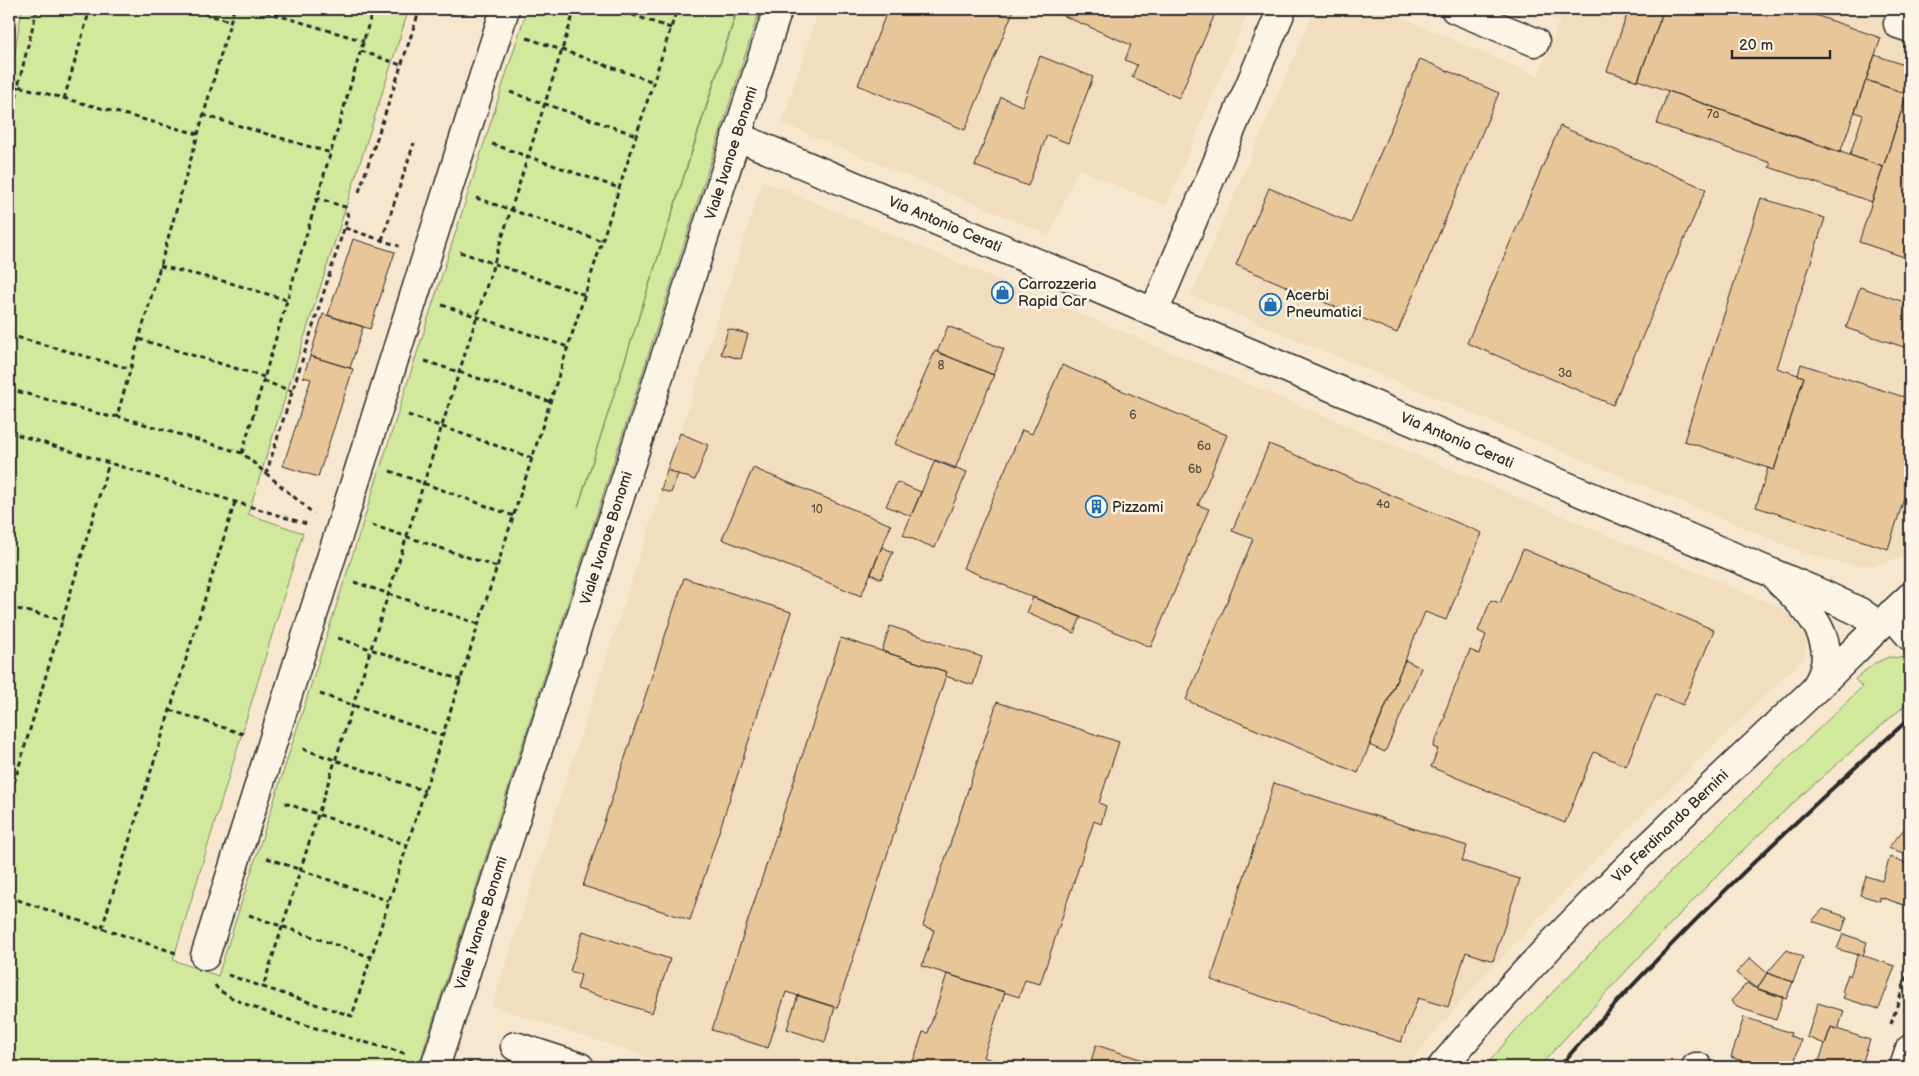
<svg xmlns="http://www.w3.org/2000/svg" width="1919" height="1076" font-family="'Balsamiq Sans',sans-serif">
<style>
.built{fill:#f2ddbe}
.green{fill:#d1e89d;stroke:#7e8a64}
.building{fill:#e9c69a;stroke:#2b2b2b}
.lines{fill:none;stroke-linecap:round;stroke-linejoin:round}
.minor-casing{stroke:#2b2b2b;stroke-width:31}
.path{stroke:#2b2b2b;stroke-width:3;stroke-dasharray:5 4;stroke-linecap:butt}
.minor{stroke:#fcf5e5;stroke-width:28}
.rail{stroke:#2b2b2b;stroke-width:4}
.labels{text-anchor:middle;stroke-width:5;stroke-linejoin:round;paint-order:stroke}
.number-label{font-size:12px;fill:#5a5247}
.street-label{font-size:15px;fill:#2b2b2b;stroke:#fcf5e5}
.poi-label{font-size:15px;fill:#2b2b2b;stroke:#fcf5e5;text-anchor:start}
</style>
<rect width="100%" height="100%" fill="#f6e7ce"/>
<filter id="ink" filterUnits="userSpaceOnUse"><feTurbulence type="fractalNoise" baseFrequency=".02" numOctaves="2"/><feDisplacementMap in="SourceGraphic" scale="10" xChannelSelector="R" yChannelSelector="G"/><feConvolveMatrix kernelMatrix="1 2 1 2 8 2 1 2 1" color-interpolation-filters="sRGB"/></filter>
<g filter="url(#ink)">
<!-- built -->
<path class="built" d="M819,9h430l-83,197 -88,-37 -29,66 -267,-112z
M1315,9h66l157,67 22,-54 -30,-13h380v546l-35,10h-18l-21,-3 -39,-12 -606,-255z
M763,181l1016,426 22,18 5,17 -1,15 -220,213 -105,110 -75,87h-726l-187,-61z"/>
<!-- green -->
<path class="green" d="M22,9h387l-161,505 55,19 -130,427 45,16 309,-967h210l-159,498 160,-498h22l-342,1058h-408l-1,-981z
M1889,657l15,1 6,3v40c-58,50 -117,100 -172,154 -69,68 -134,140 -199,212h-54l29,-35 158,-162 190,-183 -7,-8 20,-16z"/>
<!-- building -->
<path class="building" d="M888,9h126l-49,121 -107,-45z
M1057,9h160l-38,89 -47,-21 5,-12 -12,-5 6,-15 -76,-33z
M1629,9h35l-26,72 -31,-10z
M1664,9h134l83,29 -41,115 -202,-73z
M1875,55l35,12v17l-3,10 -41,-14z
M1040,56l53,21 -25,66 -21,-8 -19,51 -53,-20 26,-69 21,9z
M1420,59l79,34 -102,240 -161,-68 33,-77 82,35z
M1866,80l41,14 -24,73 -33,-12 13,-40 -8,-3z
M1910,84v175l-51,-17z
M1668,91l215,76 -11,35 -103,-35 2,-4 -114,-39z
M1560,126l146,63 -93,216 -146,-62z
M1761,198l64,20 -48,150 27,9 -30,93 -90,-29z
M353,239l42,13 -25,77 -42,-14z
M1860,287l50,17v45l-64,-21z
M323,314l40,13 -13,41 -40,-12z
M948,326l56,23 -11,26 -56,-23z
M728,329l20,5 -7,25 -20,-5z
M935,351l59,24 -39,94 -60,-25z
M310,356l43,13 -35,108 -35,-11 28,-87 -8,-2z
M1801,364l109,35v81l-22,69 -132,-42 12,-39 6,2 30,-93 -6,-2z
M1062,365l165,70 -29,70 11,4 -58,138 -188,-79 59,-138 10,4z
M1910,378v21l-7,-3z
M680,433l28,12 -13,35 -28,-10z
M1269,444l213,89 -36,87 -21,-8 -67,161 -172,-73 67,-161 -21,-8z
M935,460l32,12 -32,76 -32,-13z
M753,468l138,57 -30,71 -139,-57z
M667,470l11,4 -7,19 -10,-3z
M897,482l24,10 -10,24 -25,-10z
M882,547l11,5 -12,27 -10,-5z
M1523,549l191,81 -31,75 -27,-11 -30,72 -32,-14 -29,71 -134,-56 7,-18 -5,-2 13,-32 -2,-1 26,-64 9,4 7,-19 -8,-4 13,-31 9,3z
M684,578l107,34 -101,308 -107,-34z
M1033,597l48,20 -7,16 -47,-20z
M890,626l92,31 -9,28 -28,-9 2,-4 -65,-21z
M841,638l106,34 -110,336 -51,-16 -18,56 -56,-18z
M1405,660l16,8 -36,84 -16,-7z
M997,702l122,40 -20,61 7,3 -5,18 -7,-3 -54,163 -15,-4 -6,17 -97,-31 12,-36 -11,-4z
M1274,783l193,63 -5,15 58,18 -27,82 -27,-9 -18,55 -30,-9 -17,44 -190,-62z
M1910,822v33l-22,-7z
M1890,857l20,7v43l-30,-10v4l-20,-6 6,-19 16,5z
M1823,909l24,8 -5,14 -30,-10z
M583,931l87,28 -18,54 -75,-24 4,-14 -11,-4z
M1843,934l24,8 -4,14 -26,-7z
M1787,950l16,7 -10,25 -26,-9z
M1858,954l37,12 -16,43 -36,-11 2,-4 -3,-2 6,-18 2,2z
M1750,958l17,15 -10,16 -21,-16z
M1767,973l26,9 -7,17 -29,-10z
M947,974l58,18 -22,65 9,3 -2,7h-63l-14,-5 10,-30 5,1z
M1747,983l6,4 30,10 -7,23 -39,-13 -6,-6z
M798,995l37,12 -10,35 -38,-13z
M1818,1003l26,8 -6,19 -7,-3 -6,17 -18,-7z
M1744,1017l47,16 -1,3 11,4 -8,27h-33l-29,-10z
M1831,1027l39,13 -9,27h-44z
M1096,1045l69,22h-76z"/>
<g class="lines">
<defs>
<path id="minor" d="M1455,9l80,33
M1898,24l12,4
M736,136l1086,458 38,18 19,13
M1154,312l128,-303
M1779,581c29,27 64,63 38,104
M1891,614l19,22
M205,956l300,-947
M515,1046l65,21
M435,1067l343,-1058
M1442,1067c111,-134 238,-251 365,-370 35,-33 68,-68 103,-100
M1696,1067h2
M1904,1067l6,-18"/>
</defs>
<!-- minor casing -->
<use href="#minor" class="minor-casing"/>
<!-- path -->
<path class="path" d="M37,9l-19,77 180,48
M187,9l43,12
M234,9l-117,407 125,37 72,61
M257,9l107,32
M575,9l-312,978 89,29 325,-1007
M615,9l56,19
M527,38l127,44
M361,51l40,14
M510,92l126,43
M64,99l26,-90
M203,115l128,38
M492,144l127,44
M9,160l9,-74
M359,192l61,-183
M476,198l126,43
M345,228l54,18
M382,240l32,-97
M460,252l125,43
M160,266l67,16 60,18
M442,305l126,42
M9,335l122,34
M139,339l125,38
M425,361l126,41
M263,381l29,10
M9,389l102,28 6,-1
M408,415l124,43
M9,432l301,93
M242,453l131,-444
M390,471l124,45
M266,474l82,-258 -3,-9 -28,-9
M372,525l125,42
M354,582l125,42
M9,607l54,13
M338,638l123,42
M320,694l123,42
M170,710l73,24
M303,749l122,42
M9,800l100,-337
M285,803l122,42
M267,858l122,43
M9,897l167,56
M249,915l122,42
M102,928l133,-426
M228,975l35,12
M215,985c12,23 160,59 192,69
M1891,1024l19,-58
M467,1063l26,3"/>
<!-- minor -->
<use href="#minor" class="minor"/>
<!-- rail -->
<path class="rail" d="M1559,1067c108,-125 228,-239 351,-349"/>
</g>
</g>
<!-- icons -->
<defs>
<symbol id="shop-ring" viewBox="-11 -11 22 22"><circle r="9.5" fill="#fcf5e5" stroke="#1f6fb2" stroke-width="1.5"/><path d="M-5-2.5h2.3a2.7 3.5 0 0 1 5.4 0H5L5.5 6h-11ZM-1.5-2.5h3a1.5 2.3 0 0 0-3 0Z" fill="#1f6fb2"/></symbol>
<symbol id="building-ring" viewBox="-11 -11 22 22"><circle r="9.5" fill="#fcf5e5" stroke="#1f6fb2" stroke-width="1.5"/><path d="M-4-6H4V6H1V3H-1V6H-4ZM-2.5-4.3h1.7v1.8h-1.7ZM.8-4.3h1.7v1.8H.8ZM-2.5-1h1.7V.8h-1.7ZM.8-1h1.7V.8H.8Z" fill="#1f6fb2"/></symbol>
</defs>
<g fill-rule="evenodd">
<use href="#shop-ring" x="990" y="280" width="25" height="25"/>
<use href="#shop-ring" x="1258" y="292" width="25" height="25"/>
<use href="#building-ring" x="1084" y="494" width="25" height="25"/>
</g>
<g class="labels">
<!-- number labels -->
<g class="number-label">
<text x="1713" y="118">7a</text>
<text x="941" y="369">8</text>
<text x="1565" y="377">3a</text>
<text x="1133" y="419">6</text>
<text x="1204" y="450">6a</text>
<text x="1195" y="473">6b</text>
<text x="1383" y="508">4a</text>
<text x="817" y="513">10</text>
</g>
<!-- street labels -->
<g class="street-label">
<text transform="translate(731 153) rotate(-72)" y="5">Viale Ivanoe Bonomi</text>
<text transform="translate(945 224) rotate(23)" y="5">Via Antonio Cerati</text>
<text transform="translate(1457 440) rotate(23)" y="5">Via Antonio Cerati</text>
<text transform="translate(606 538) rotate(-72)" y="5">Viale Ivanoe Bonomi</text>
<text transform="translate(1670 826) rotate(-44)" y="5">Via Ferdinando Bernini</text>
<text transform="translate(481 923) rotate(-72)" y="5">Viale Ivanoe Bonomi</text>
</g>
<!-- poi labels -->
<g class="poi-label">
<text x="1018" y="289">Carrozzeria<tspan x="1018" dy="17">Rapid Car</tspan></text>
<text x="1286" y="300">Acerbi<tspan x="1286" dy="17">Pneumatici</tspan></text>
<text x="1112" y="512">Pizzami</text>
</g>
</g>
<!-- margin -->
<rect width="1919" height="1076" fill="none" stroke="#fcf5e5" stroke-width="30"/>
<rect x="15" y="15" width="1889" height="1046" fill="none" stroke="#2b2b2b" stroke-width="2" filter="url(#ink)"/>
<!-- scale -->
<path d="M1732 50v8h98v-8" fill="none" stroke="#2b2b2b" stroke-width="2.5"/>
<text x="1739" y="50" font-size="15" fill="#2b2b2b" stroke="#fcf5e5" stroke-width="4" paint-order="stroke">20 m</text>
</svg>
